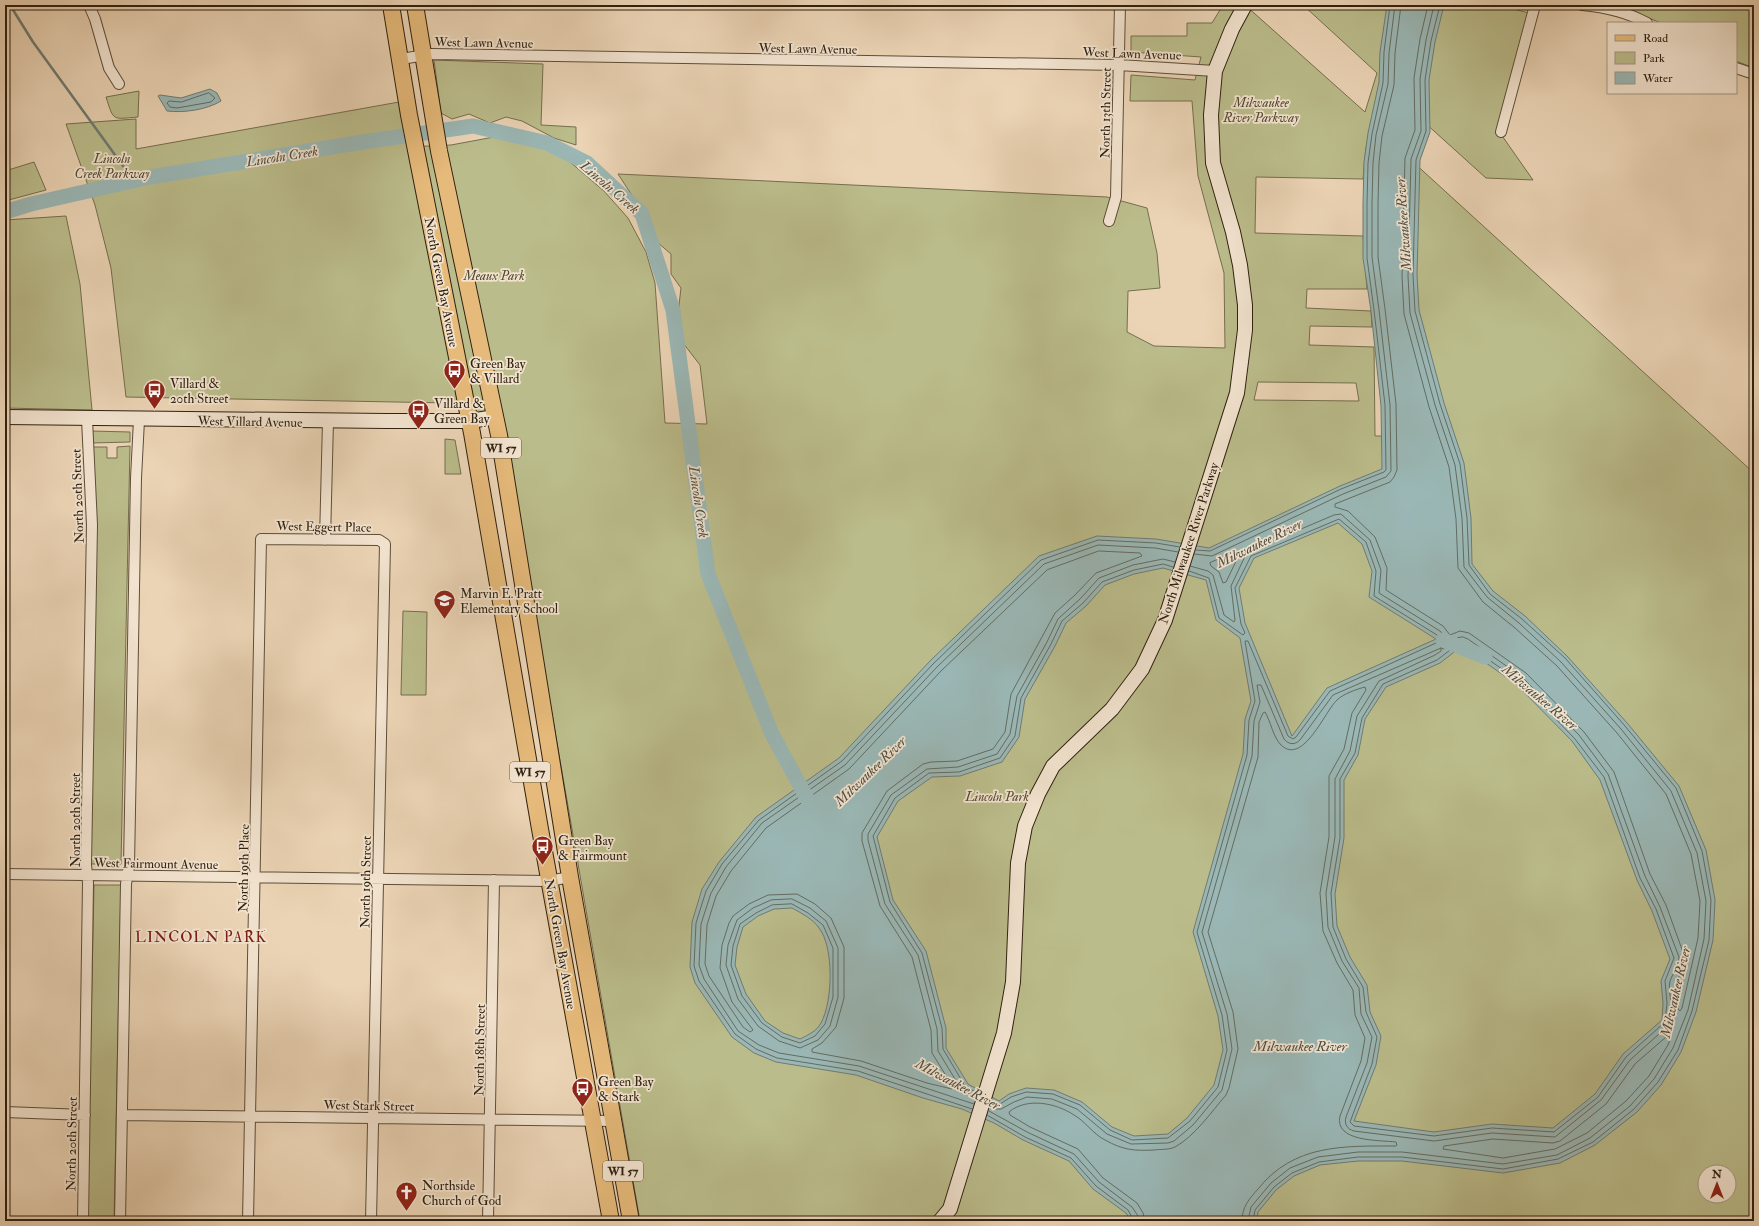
<svg xmlns="http://www.w3.org/2000/svg" width="1759" height="1226" font-family="'IM FELL Double Pica',serif">
<style>
.green{fill:#bbbc8b;stroke:#756e4e;fill-rule:evenodd}
.water{fill:#9ab7b5;stroke:#6f7b73;fill-rule:evenodd}
.lines{fill:none;stroke-linecap:round;stroke-linejoin:round}
.shore{stroke:#646c62;stroke-width:1}
.stream{stroke:#6f7b73;stroke-width:2.5}
.river{stroke:#9ab7b5;stroke-width:15}
.street-casing{stroke:#5e4e39;stroke-width:12}
.secondary-casing{stroke:#2f2110;stroke-width:16}
.primary-casing{stroke:#2f2110;stroke-width:18}
.street{stroke:#f2e3cf;stroke-width:10}
.secondary{stroke:#f2e3cf;stroke-width:14}
.primary{stroke:#e6ba7a;stroke-width:16}
.labels{text-anchor:middle;stroke-width:3.5;stroke-linejoin:round;paint-order:stroke}
.shield{fill:#f2e3cf;stroke:#6a5b49;stroke-width:1}
.shield-label{font-size:12px;font-weight:bold;fill:#2f2110}
.street-label{font-size:13px;fill:#2f2110;stroke:#f2e3cf}
.park-label{font-size:13px;font-style:italic;fill:#52482f;stroke:#f2e3cf}
.poi-label{font-size:13px;fill:#2f2110;stroke:#f2e3cf;text-anchor:start}
.water-label{font-size:14px;font-style:italic;fill:#4f4e42;stroke:#f2e3cf}
.quarter-label{font-size:15px;letter-spacing:1px;fill:#7a1f14;stroke:#f2e3cf}
</style>
<rect width="100%" height="100%" fill="#ebd4b5"/>
<filter id="stains"><feTurbulence type="fractalNoise" baseFrequency=".005" numOctaves="4"/><feColorMatrix values="0 0 0 0 .2 0 0 0 0 .09 0 0 0 0 .02 0 0 0 .5 -.17"/></filter>
<radialGradient id="worn" r=".72"><stop offset=".6" stop-color="#630" stop-opacity="0"/><stop offset="1" stop-color="#630" stop-opacity=".3"/></radialGradient>
<!-- green -->
<path class="green" d="M1223,5h22l120,107 12,-39 -74,-68h195l31,8 -31,117 35,50 -47,-2 -62,-56 -58,25 -3,32 -107,-2 -1,56 108,3 4,53h-60l-1,19 65,3 1,16 -62,-1 -1,19 65,2 1,89h10l27,-275 342,312v748h-1114l-139,-801 -51,-17 -324,-6 -15,-129 -16,-63 -29,-81 70,-5v30l263,-47 8,45 44,-2 43,-8 31,4 38,15 41,35 24,27 18,34 9,31 10,140 42,1 -7,-59 -17,-22 -4,-38 2,-17 -10,-14v-20l-14,-12 -11,-25 -28,-43 489,23 40,11 10,45 3,35 -32,3 -1,41 27,14 71,2 -1,-75 -26,-97 -6,-75h-62l1,-26 64,5 6,-23 -70,-5v-16h56v-13h25zM1258,382l98,1 3,18 -105,-1zM1705,1172h24v24h-24z
M1604,5h150v63l-18,-7v-38h-75l-29,-12z
M434,60l109,4 -2,61 35,2v18l-22,-7 -32,-17 -16,-4 -16,6 -21,-9 -17,5 -11,-6z
M139,91l-1,26c-26,2 -24,5 -32,-20z
M34,162l12,28 -41,11v-30z
M66,216l14,68 12,126 -87,-2v-188z
M92,431l38,1v10l-38,1z
M445,439l10,1 6,34h-16z
M130,446l-9,418h-31l2,-417h15v11h10v-11z
M403,611l24,1 -1,83h-25z
M94,885h27l-7,336h-27z"/>
<!-- water -->
<path class="water" d="M1387,5h57l-9,37 -6,38 1,52 -10,28 -3,115 2,35 25,93 20,60 7,55 1,46 21,27 32,25 42,40 61,68 51,62 27,64 9,50 -2,40 -17,72 -15,40 -20,33 -24,27 -42,33 -35,18 -57,10 -101,-12h-44l-38,4 -26,11 -18,14 -18,22 -1,9h-126l-5,-8 -33,-24 -24,-28 -46,-21 -29,-17 -32,-14 -39,-11 -67,-23 -80,-13 -22,-9 -22,-16 -37,-54 -5,-16 2,-45 10,-33 17,-27 37,-45 83,-59 91,-97 109,-105 58,-20 59,3 53,9 131,-62 42,-17 -1,-63 -10,-95 -8,-53v-54l1,-42 4,-29 11,-51 1,-30zM1338,523l24,21 10,27 -3,26 67,42 -109,49 -35,48 -47,-113 -6,-35 15,-30zM1163,568l43,12 10,40 24,18 11,63 -6,18 -2,35 -50,178 25,84 5,34 -9,35 -27,33 -19,16 -34,2 -22,-9 -30,-25 -28,-12 -28,-2 -17,6 -10,7 -31,-17 -22,-36v-20l-20,-77 -33,-51 -16,-63 21,-36 34,-24 28,-1 42,-14 17,-25 6,-38 30,-53 11,-23 20,-17 19,-21 29,-11zM1462,646l54,38 56,57 28,39 37,100 15,31 18,48 -9,22 2,22 -1,17 -39,34 -28,40 -42,34 -61,-4 -58,8 -80,-11 22,-56 5,-29 -11,-24 -3,-27 -17,-28 -13,-31 -2,-32 9,-56v-58l14,-25 7,-36 21,-32 54,-24zM792,908c9,5 21,11 27,20 15,19 14,73 2,95 -4,8 -13,12 -21,16l-17,-6 -18,-12 -19,-27 -11,-29 2,-18 6,-20 15,-11 16,-7z
M210,89l7,4 4,8c-15,9 -37,12 -54,10l-9,-15 2,-1 21,3z"/>
<g class="lines">
<!-- shore -->
<path class="shore" d="M1401,5l-6,48 -1,32 -12,51 -3,27 -1,41v53l7,52 11,95 1,66 -3,7 -4,5 -55,22v3l13,4 27,26 12,31 -1,22 57,36 7,9 10,-4 9,2 57,40 58,59 30,40 36,102 16,31 18,50 1,9 -9,19 2,26 2,2 2,-3 16,-70 2,-37 -9,-47 -25,-60 -49,-61 -60,-67 -42,-38 -32,-26 -25,-34 -2,-49 -7,-52 -20,-60 -25,-93 -2,-38 3,-118 10,-28 -1,-52 6,-39 8,-34
M209,93l6,5 -4,4 -34,6 -7,-1 -3,-4 2,-2 12,1z
M1196,550l14,1 131,-62 43,-17 2,-2 -1,-65 -11,-95 -7,-52v-54l1,-41 4,-29 11,-51 1,-31 6,-47
M1099,551l41,2 2,3 -46,17 -21,22 -20,18 -44,81 -6,38 -12,17 -36,12 -26,1 -8,2 -36,27 -25,42v8l18,65 32,51 19,73 1,23 21,34 -1,2 -25,-6 -66,-22 -49,-9v-3l10,-6 14,-16 8,-29v-51l-13,-29 -16,-14 -18,-10 -29,1 -19,9 -16,12 -4,7 -7,22 -2,23 12,34 21,28 -3,2 -7,-5 -34,-51 -4,-12 2,-39 9,-29 15,-25 35,-43 83,-59 92,-98 106,-101z
M1237,551h3v2l-14,29 -3,1 -4,-11 -8,-6 -1,-3z
M1194,554l18,2 131,-62 43,-17 5,-6 -1,-66 -11,-95 -7,-53v-53l1,-41 3,-28 12,-51 1,-31 6,-48
M1463,637l5,2 54,38 57,58 29,39 37,102 15,31 19,50c0,9 -6,16 -9,24 -3,12 6,30 -1,44l-39,35 -29,40 -46,37 -63,-4 -58,8 -80,-10c-7,-2 -10,-7 -8,-14l21,-54 5,-26 -11,-23 -2,-26 -17,-27 -14,-34 -2,-34 9,-56v-58l15,-28 7,-35 22,-35 56,-26 6,-4v-3l3,1 13,-11z
M1461,642l4,1 54,38 56,58 29,38 36,101 16,31 18,49 -9,23 2,22 -2,19 -39,35 -28,40 -44,35 -62,-4 -58,8 -80,-10 -4,-4 22,-58 5,-27 -11,-25 -3,-25 -17,-28 -13,-32 -2,-34 9,-55v-59l15,-26 7,-35 21,-34 54,-24z
M792,899l18,9 16,13 12,27v49l-8,29 -12,14 -18,8 -21,-7 -21,-15 -20,-27 -12,-34 2,-20 9,-25 16,-12 18,-8z
M792,904l16,9 15,12 10,23v49l-8,27 -10,12 -15,7 -18,-6 -20,-14 -20,-27 -11,-31 2,-19 7,-22 16,-11 16,-8z
M1670,1034l1,3 -3,8 -19,31 -23,25 -39,32 -32,16 -52,9 -60,-9 1,-3 49,-7 60,4 7,-2 46,-37 29,-40z
M977,1093l-12,-7 -22,-37 -1,-21 -20,-75 -32,-51 -17,-66 22,-38 34,-25 30,-1 41,-14 15,-22 6,-38 30,-54 11,-23 21,-18 19,-21 32,-12 29,-6 10,3
M976,1098l-15,-9 -23,-38 -1,-22 -19,-74 -33,-51 -17,-64v-6l23,-39 36,-26 31,-2 39,-13 13,-20 7,-38 30,-54 11,-23 22,-20 19,-21 34,-13 30,-6 12,3
M991,1101l9,3 11,-7 15,-5 27,2 27,11 30,25 22,10 36,-2 22,-17 28,-34 9,-37 -5,-35 -25,-83 50,-177 2,-35 6,-19 -10,-60h3l40,95 5,3 3,-2 34,-46 106,-48 3,-3 -2,-5 -63,-39 2,-25 -10,-29 -27,-23 -88,37 -16,32 6,36 4,9 -2,2 -24,-17 -10,-40 -20,-7
M974,1104l-115,-38 -80,-13 -20,-8 -21,-14 -34,-52 -5,-14 2,-41 10,-31 15,-26 36,-44 83,-58 92,-98 107,-103 54,-19 57,3 23,4
M990,1106l6,3h5l13,-7 13,-5 25,2 25,10 30,25 24,10 37,-1 6,-2 19,-16 29,-35 10,-41 -5,-35 -25,-82 50,-176 2,-35 6,-19 -3,-17h4l23,54c5,6 11,6 16,1l33,-45 108,-47c2,-7 5,-11 -1,-17l-61,-38 2,-23 -11,-30 -29,-26 -7,1 -87,37 -16,34 4,34 -1,2 -10,-7 -11,-40 -5,-4 -18,-5
M972,1109l-114,-38 -81,-13 -21,-9 -21,-15 -36,-53 -5,-15 2,-43 10,-32 16,-27 37,-44 83,-59 91,-97 108,-104 57,-20 58,3 24,4
M989,1111l38,21 47,22 25,28 33,25 6,9 1,5
M987,1115l38,22 46,21 25,28 32,24 6,11
M1145,1221l-2,-8 -6,-10 -34,-25 -25,-29 -48,-22 -20,-12 -1,-3c18,-15 47,-9 65,3 11,6 19,19 31,25 18,10 29,11 49,10 7,-1 15,0 21,-3 20,-11 37,-36 51,-52l3,-7 9,-39 -5,-37 -25,-80 50,-175 1,-35 4,-9 2,-1c6,10 8,25 16,33 22,21 44,-34 56,-45 6,-6 20,-11 28,-13l1,3 -14,23 -8,36 -15,27v61l-9,56 3,38 14,32 16,27 2,25 10,23 -4,23 -21,55c-6,26 39,24 56,26l1,3 -1,1c-53,0 -102,-2 -138,43 -9,10 -16,18 -16,32
M1248,1221l3,-14 20,-24 19,-15 28,-11 40,-5h44l101,12 54,-9 33,-17 40,-32 24,-27 19,-31 15,-38 16,-71 2,-38 -9,-48 -26,-62 -50,-62 -60,-67 -42,-39 -32,-26 -23,-30 -2,-49 -7,-53 -20,-60 -25,-92 -2,-37 3,-117 10,-28 -1,-52 6,-39 8,-35
M1253,1221l2,-11 19,-23 18,-14 27,-11 39,-5h44l101,12 55,-10 35,-17 41,-33 24,-27 20,-32 14,-39 17,-71 2,-40 -9,-49 -26,-63 -51,-62 -60,-68 -43,-39 -32,-25 -21,-29 -2,-47 -7,-54 -20,-60 -25,-93 -2,-36 3,-115 10,-29 -1,-51 6,-39 9,-36"/>
<!-- stream -->
<path class="stream" d="M10,5l23,37 101,139"/>
<!-- river -->
<path class="river" d="M5,212l26,-8 119,-27 213,-35 110,-16 74,17 40,20 55,51 31,96 35,264 64,160 38,70
M1443,640l42,17"/>
<defs>
<path id="street" d="M89,5l6,14 14,49 10,16
M1582,5c23,2 45,7 65,18
M401,59l31,-5 687,11 96,6
M1736,68l18,6
M1501,132l34,-127
M1109,221l7,-24 4,-192
M325,540l3,-119
M5,874l544,7 21,-4
M5,1112l80,3
M123,1115l491,6
M83,1221l5,-338 -2,-18 6,-340 -5,-106
M120,1221l6,-337 3,-18 7,-388 3,-58
M248,1221l13,-682 118,1 6,4 -14,677
M488,1221l6,-341"/>
<path id="secondary" d="M5,417l381,4h84l25,-4
M940,1221l10,-12 54,-176 9,-51 5,-119 7,-37 13,-32 15,-28 59,-57 30,-40 23,-49 72,-227 8,-63v-25l-5,-40 -7,-33 -20,-69 -2,-48 4,-44 17,-42 13,-24"/>
<path id="primary" d="M391,5l18,110 63,318 68,396 71,392
M415,5l24,146 60,284 71,442 61,344"/>
</defs>
<!-- street casing -->
<use href="#street" class="street-casing"/>
<!-- secondary casing -->
<use href="#secondary" class="secondary-casing"/>
<!-- primary casing -->
<use href="#primary" class="primary-casing"/>
<!-- street -->
<use href="#street" class="street"/>
<!-- secondary -->
<use href="#secondary" class="secondary"/>
<!-- primary -->
<use href="#primary" class="primary"/>
</g>
<!-- icons -->
<defs>
<symbol id="bus-pin" viewBox="-11 -11 22 30"><path d="M0 17L-7.5 6A9.5 9.5 0 1 1 7.5 6Z" fill="#8f2418" stroke="#f2e3cf"/><path d="M-5-6H5V4H4V6H2V4H-2V6H-4V4H-5ZM-3.5-4V0h7V-4ZM-3.5 1.2v1.5H-2V1.2ZM2 1.2v1.5H3.5V1.2Z" fill="#fff"/></symbol>
<symbol id="school-pin" viewBox="-11 -11 22 30"><path d="M0 17L-7.5 6A9.5 9.5 0 1 1 7.5 6Z" fill="#8f2418" stroke="#f2e3cf"/><path d="M0-5L7-2L0 1L-7-2ZM-4 1L0 2.5L4 1V4Q0 6-4 4Z" fill="#fff"/></symbol>
<symbol id="church-pin" viewBox="-11 -11 22 30"><path d="M0 17L-7.5 6A9.5 9.5 0 1 1 7.5 6Z" fill="#8f2418" stroke="#f2e3cf"/><path d="M-1.2-6h2.4v3.5h3.3v2.4h-3.3V6h-2.4V-.1h-3.3v-2.4h3.3Z" fill="#fff"/></symbol>
</defs>
<g fill-rule="evenodd">
<use href="#bus-pin" x="442" y="358" width="25" height="34"/>
<use href="#bus-pin" x="142" y="378" width="25" height="34"/>
<use href="#bus-pin" x="406" y="398" width="25" height="34"/>
<use href="#school-pin" x="432" y="588" width="25" height="34"/>
<use href="#bus-pin" x="530" y="834" width="25" height="34"/>
<use href="#bus-pin" x="570" y="1076" width="25" height="34"/>
<use href="#church-pin" x="394" y="1180" width="25" height="34"/>
</g>
<g class="labels">
<!-- shield labels -->
<g class="shield">
<rect x="481" y="438" width="40" height="20" rx="3"/>
<rect x="510" y="762" width="40" height="20" rx="3"/>
<rect x="603" y="1161" width="40" height="20" rx="3"/>
</g>
<g class="shield-label">
<text x="501" y="452">WI 57</text>
<text x="530" y="776">WI 57</text>
<text x="623" y="1175">WI 57</text>
</g>
<!-- street labels -->
<g class="street-label">
<text transform="translate(484 42) rotate(1)" y="5">West Lawn Avenue</text>
<text transform="translate(808 48) rotate(1)" y="5">West Lawn Avenue</text>
<text transform="translate(1132 53) rotate(2)" y="5">West Lawn Avenue</text>
<text transform="translate(1105 113) rotate(-89)" y="5">North 13th Street</text>
<text transform="translate(442 282) rotate(79)" y="5">North Green Bay Avenue</text>
<text transform="translate(250 421) rotate(1)" y="5">West Villard Avenue</text>
<text transform="translate(77 496) rotate(-92)" y="5">North 20th Street</text>
<text transform="translate(324 526) rotate(1)" y="5">West Eggert Place</text>
<text transform="translate(1188 543) rotate(-72)" y="5">North Milwaukee River Parkway</text>
<text transform="translate(75 820) rotate(-90)" y="5">North 20th Street</text>
<text transform="translate(156 863) rotate(1)" y="5">West Fairmount Avenue</text>
<text transform="translate(243 868) rotate(-89)" y="5">North 19th Place</text>
<text transform="translate(365 882) rotate(-89)" y="5">North 19th Street</text>
<text transform="translate(561 944) rotate(80)" y="5">North Green Bay Avenue</text>
<text transform="translate(479 1050) rotate(-89)" y="5">North 18th Street</text>
<text transform="translate(369 1105) rotate(1)" y="5">West Stark Street</text>
<text transform="translate(71 1144) rotate(-89)" y="5">North 20th Street</text>
</g>
<!-- park labels -->
<g class="park-label">
<text x="1261" y="107">Milwaukee<tspan x="1261" dy="15">River Parkway</tspan></text>
<text x="112" y="163">Lincoln<tspan x="112" dy="15">Creek Parkway</tspan></text>
<text x="494" y="280">Meaux Park</text>
<text x="997" y="801">Lincoln Park</text>
</g>
<!-- poi labels -->
<g class="poi-label">
<text x="470" y="368">Green Bay<tspan x="470" dy="15">&amp; Villard</tspan></text>
<text x="170" y="388">Villard &amp;<tspan x="170" dy="15">20th Street</tspan></text>
<text x="434" y="408">Villard &amp;<tspan x="434" dy="15">Green Bay</tspan></text>
<text x="460" y="598">Marvin E. Pratt<tspan x="460" dy="15">Elementary School</tspan></text>
<text x="558" y="845">Green Bay<tspan x="558" dy="15">&amp; Fairmount</tspan></text>
<text x="598" y="1086">Green Bay<tspan x="598" dy="15">&amp; Stark</tspan></text>
<text x="422" y="1190">Northside<tspan x="422" dy="15">Church of God</tspan></text>
</g>
<!-- water labels -->
<g class="water-label">
<text transform="translate(282 156) rotate(-9)" y="5">Lincoln Creek</text>
<text transform="translate(610 187) rotate(41)" y="5">Lincoln Creek</text>
<text transform="translate(1403 224) rotate(-94)" y="5">Milwaukee River</text>
<text transform="translate(699 502) rotate(82)" y="5">Lincoln Creek</text>
<text transform="translate(1259 543) rotate(-26)" y="5">Milwaukee River</text>
<text transform="translate(1540 697) rotate(40)" y="5">Milwaukee River</text>
<text transform="translate(870 771) rotate(-44)" y="5">Milwaukee River</text>
<text transform="translate(1675 992) rotate(-77)" y="5">Milwaukee River</text>
<text x="1300" y="1051">Milwaukee River</text>
<text transform="translate(958 1084) rotate(28)" y="5">Milwaukee River</text>
</g>
<!-- quarter labels -->
<g class="quarter-label">
<text x="201" y="942">LINCOLN PARK</text>
</g>
</g>
<!-- margin -->
<rect width="1759" height="1226" fill="none" stroke="#ebd4b5" stroke-width="20"/>
<rect x="6" y="6" width="1747" height="1214" fill="none" stroke="#2f2110" stroke-width="2"/>
<rect x="10" y="10" width="1739" height="1206" fill="none" stroke="#2f2110"/>
<!-- legend -->
<rect x="1607" y="22" width="130" height="72" fill="#f2e3cf" stroke="#a49583"/>
<rect x="1615" y="35" width="20" height="6" fill="#e6ba7a" stroke="#a49583"/>
<text x="1643" y="42" font-size="12" fill="#2f2110">Road</text>
<rect x="1615" y="52" width="20" height="12" fill="#bbbc8b" stroke="#a49583"/>
<text x="1643" y="62" font-size="12" fill="#2f2110">Park</text>
<rect x="1615" y="72" width="20" height="12" fill="#9ab7b5" stroke="#a49583"/>
<text x="1643" y="82" font-size="12" fill="#2f2110">Water</text>
<!-- north arrow -->
<g transform="translate(1717 1184)"><circle r="19" fill="#f2e3cf" stroke="#a49583"/>
<path d="M0-3L7 15L0 10L-7 15Z" fill="#8f2418"/>
<text y="-6" font-size="11" font-weight="bold" text-anchor="middle" fill="#2f2110">N</text>
</g>
<rect width="100%" height="100%" filter="url(#stains)"/>
<rect width="100%" height="100%" fill="url(#worn)"/>
</svg>
